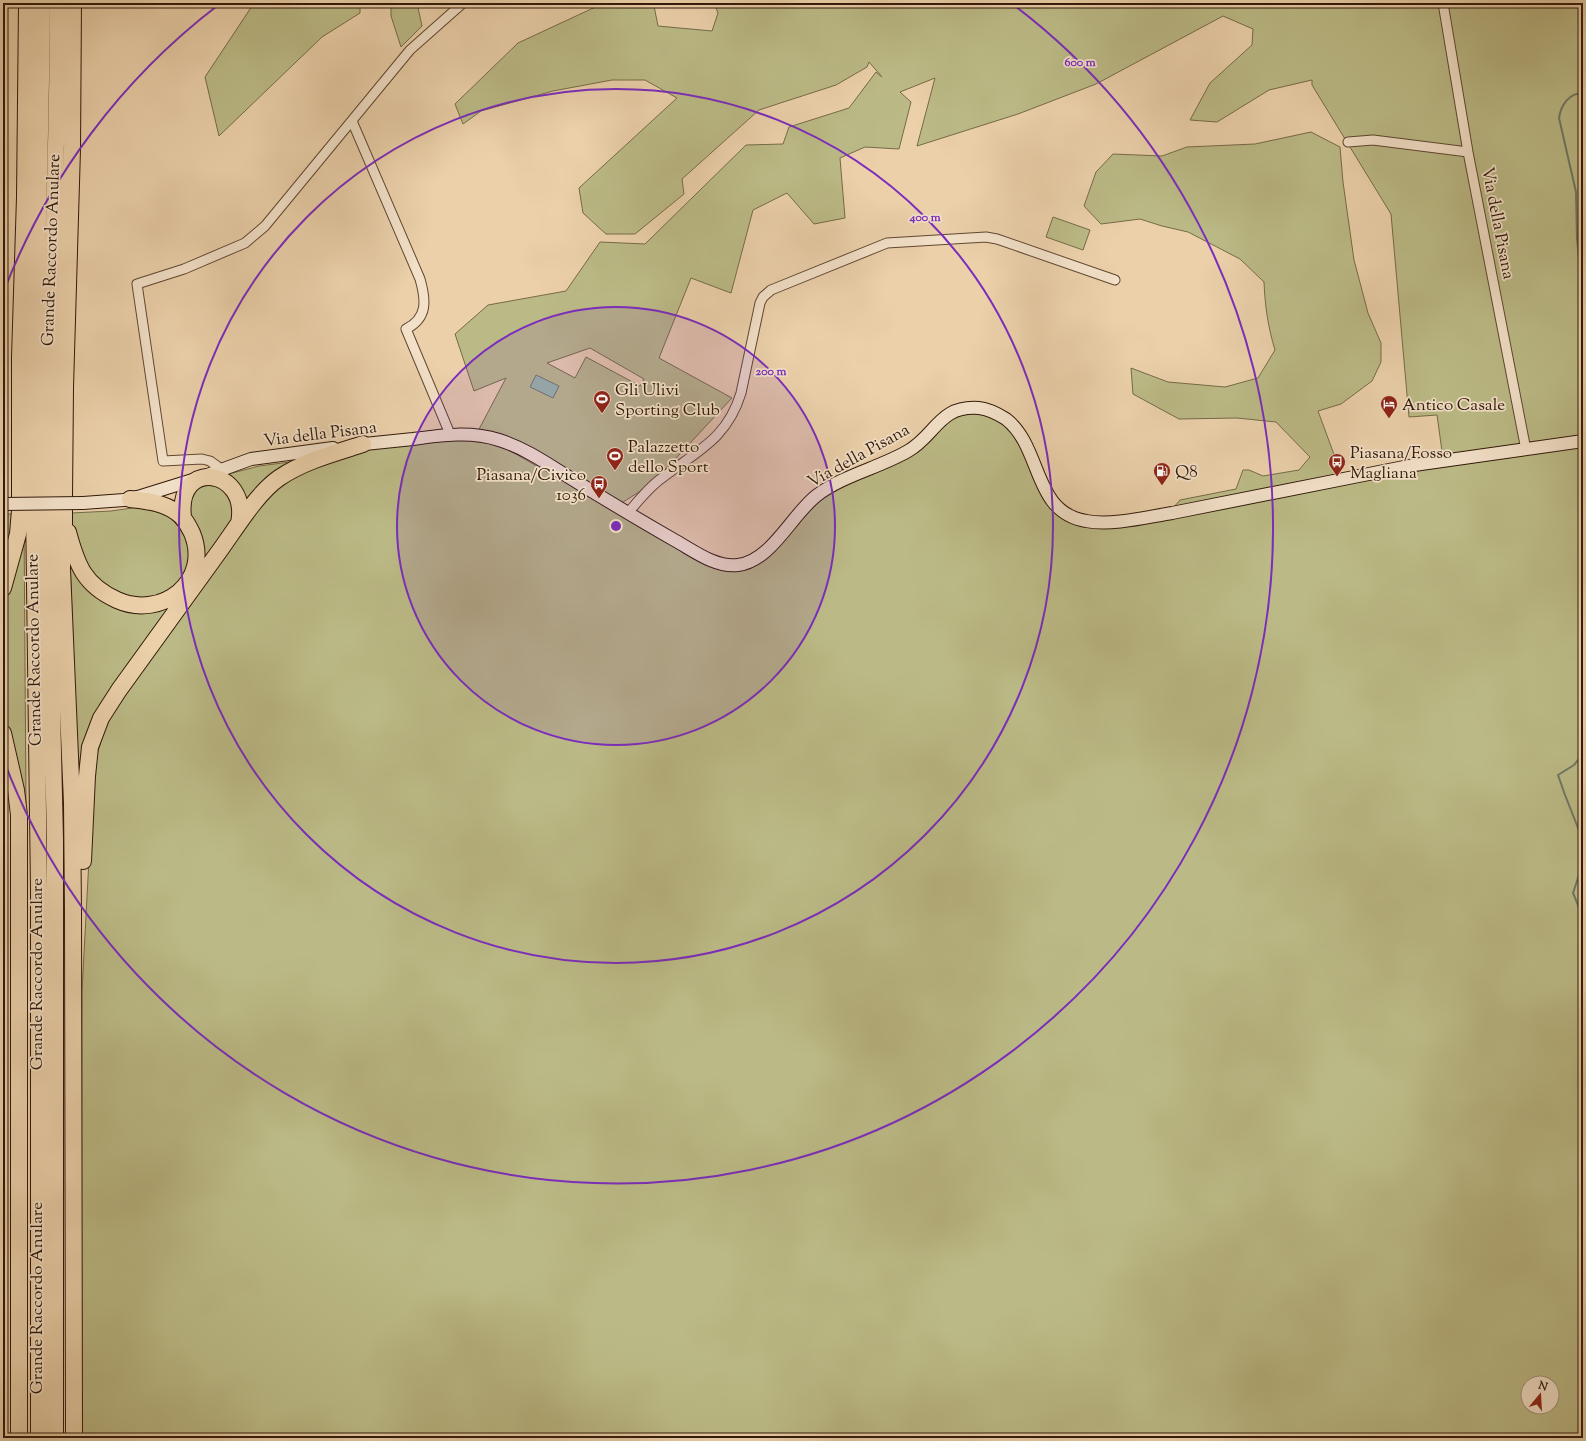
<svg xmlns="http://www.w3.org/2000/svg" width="1586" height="1441" font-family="'Sorts Mill Goudy',serif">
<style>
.green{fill:#bbba86;stroke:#766a48;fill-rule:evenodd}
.water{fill:#99b7a4;stroke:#6f7866}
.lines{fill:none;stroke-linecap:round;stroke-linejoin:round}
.stream{stroke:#6f7866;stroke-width:2}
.street-casing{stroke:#604731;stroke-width:11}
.secondary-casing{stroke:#311909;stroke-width:14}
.highway-casing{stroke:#311909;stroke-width:18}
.street{stroke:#f2e0c8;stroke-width:9}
.secondary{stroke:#f2e0c8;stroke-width:12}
.highway{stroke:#ebd0aa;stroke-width:16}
.secondary-bridge-casing{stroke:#311909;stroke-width:14;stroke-linecap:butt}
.secondary-bridge{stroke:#f2e0c8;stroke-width:12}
.ring{fill:none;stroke:#7b2cbf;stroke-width:2}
.labels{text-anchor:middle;stroke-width:3.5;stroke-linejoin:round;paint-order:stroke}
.street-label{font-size:17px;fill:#311909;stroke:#f2e0c8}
.poi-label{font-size:17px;fill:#311909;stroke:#f2e0c8;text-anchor:start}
.centre{fill:#7b2cbf;stroke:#f2e0c8;stroke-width:2}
.ring-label{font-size:12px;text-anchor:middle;font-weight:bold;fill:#7b2cbf;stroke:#f2e0c8;stroke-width:3.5;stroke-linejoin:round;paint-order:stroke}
</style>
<rect width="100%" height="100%" fill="#ebd0aa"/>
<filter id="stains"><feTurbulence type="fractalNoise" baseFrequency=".005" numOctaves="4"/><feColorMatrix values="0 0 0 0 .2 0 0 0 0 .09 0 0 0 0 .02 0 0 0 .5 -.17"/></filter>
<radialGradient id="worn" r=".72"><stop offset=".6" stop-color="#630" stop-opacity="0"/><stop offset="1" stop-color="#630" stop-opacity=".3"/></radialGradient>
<!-- green -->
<path class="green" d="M254,3h106v10l-38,24 -103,99 -14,-59z
M391,3h26l5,23 -21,21 -10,-31z
M604,3h53l-3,3 4,20 54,5 6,-18 -4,-10h869v1435h-1502l1,-446 12,-228 16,-52 155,-214 41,-31 54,-17 103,-11 39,7 193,111 35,14 36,-13 58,-62 89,-42 35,-33 18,-8 20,1 20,11 17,21 41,72 78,5 302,-57 -7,-51 -28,2 -18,-203 -79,-129v-5l-43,10 -52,32 -27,-2 20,-37 42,-38 1,-16 -30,-13 -127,68 -78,30 -101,32 18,-68 -35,14 11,10 -12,47 -34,-2 -25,11 5,60 -31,6 -27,-31 -34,17 -22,83 -40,-15 -32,80 73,40 -79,85 -36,23 -139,-75 28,-53 -32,13 -19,-57 33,-29 78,-14 34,-49 45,2 101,-99 37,-1 6,-17 60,-19 27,-36 6,5 -13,-15 -2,5 -31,18 -77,25 -77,69 2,15 -49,40h-29l-23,-21 -4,-25 98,-90 -32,-18h-33l-59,11 -72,20 -18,13 -8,-20 63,-61zM590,348l54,31 -4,7 -54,-29 -11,21 -28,-15zM1528,1383h24v24h-24z
M1311,132l29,15 3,35 11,78 14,53 13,30v19l-9,19 -31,23 -23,7 21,57 -3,7 -162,32 6,-7 56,-11 7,-19h6l14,6 36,-6 11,-13 -34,-35 -39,-4 -58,1 -46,-25 -2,-26 37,14 57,5 33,-9 17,-28c-7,-23 -10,-44 -11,-68l-24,-23 -52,-27 -26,-6 -22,-7 -39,5 -17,-18 12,-34 17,-18 49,2 25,-9 68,-3z
M1053,217l37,13 -7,20 -37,-13z
M298,461l-53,48 -20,-34 34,-9z
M211,485l16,5 11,25 -41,60c-2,-16 -13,-65 -6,-78 4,-8 11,-11 20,-12z
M139,507l33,9 18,23 -1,30 -16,23 -40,8 -36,-18 -24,-42 -2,-27 40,-2z
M3,514h9v15l-9,37z
M24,520l2,283 -5,-25 -18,-64v-105z
M70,560l30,36 73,7 -72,106 -21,110z"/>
<!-- water -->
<path class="water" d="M536,375l23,11 -6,12 -23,-11z"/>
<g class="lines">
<!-- stream -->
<path class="stream" d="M1583,93c-14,0 -22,12 -24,25l17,74 1,47 6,52
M1583,718v9
M1583,754l-9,11 -16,10 7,20 17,43 -1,31 -8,24 10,24"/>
<defs>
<path id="street" d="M1443,3l25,149 58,298
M352,121l68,158c6,21 8,39 -14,50l44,105
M1348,142l25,-2 95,12
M221,469l-11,-8 -8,-2 -39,2 -26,-177 47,-15 61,-26 20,-17 145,-176 53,-47
M628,513c10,-12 21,-26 34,-35 35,-27 65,-39 79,-85l19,-90 3,-6 8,-7 116,-47 99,-6 11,2 118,41"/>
<path id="secondary" d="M355,445c19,-2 39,-4 58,-6 29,-4 58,-8 86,1 26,8 50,25 73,39 34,21 69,42 104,62 18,10 40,27 62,24 33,-4 53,-49 78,-69 27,-21 63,-28 92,-45 28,-16 31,-46 71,-43 10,1 19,6 27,11 37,29 26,93 80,102 26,5 61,-4 86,-8l242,-48 169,-24
M83,503l41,-3 17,-4 58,-18 52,-19 82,-11"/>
<path id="highway" d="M34,498c-1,-165 7,-330 8,-495
M50,498c-2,-165 8,-330 8,-495
M64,498l1,-110 7,-239 1,-146
M20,499v-142l5,-160 2,-194
M34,509l5,381v548
M50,509v113l5,217v599
M64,510v14l-2,8v37l10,234 1,109 1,526
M183,517c-7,-60 67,-48 56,6
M68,532c9,33 16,53 49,68 45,20 95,-19 75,-67 -4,-8 -8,-16 -16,-21 -14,-10 -30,-11 -46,-13
M3,588l15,-54 2,-24
M3,733l13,57 3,25v623
M83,861l4,-85 3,-29 11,-29 18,-28c33,-45 66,-91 99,-137 17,-23 38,-59 61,-75 25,-17 56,-25 84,-34"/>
</defs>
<!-- street casing -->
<use href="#street" class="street-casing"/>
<!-- secondary casing -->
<use href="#secondary" class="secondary-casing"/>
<!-- highway casing -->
<use href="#highway" class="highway-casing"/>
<!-- street -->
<use href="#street" class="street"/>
<!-- secondary -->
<use href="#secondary" class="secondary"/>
<!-- highway -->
<use href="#highway" class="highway"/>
<defs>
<path id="secondary-bridge" d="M3,504l80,-1"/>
</defs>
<!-- secondary-bridge casing -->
<use href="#secondary-bridge" class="secondary-bridge-casing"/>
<!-- secondary-bridge -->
<use href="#secondary-bridge" class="secondary-bridge"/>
</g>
<!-- distance rings -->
<circle cx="616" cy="526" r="219" fill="#7b2cbf" fill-opacity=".12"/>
<g class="ring">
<circle cx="616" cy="526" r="219"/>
<circle cx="616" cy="526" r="437"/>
<path d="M4 291A656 656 0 0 1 217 6M1015 6A656 656 0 1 1 4 761"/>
</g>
<!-- icons -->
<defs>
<symbol id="stadium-pin" viewBox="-11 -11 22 30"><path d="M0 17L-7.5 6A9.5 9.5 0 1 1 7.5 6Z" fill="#8f2418" stroke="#f2e0c8"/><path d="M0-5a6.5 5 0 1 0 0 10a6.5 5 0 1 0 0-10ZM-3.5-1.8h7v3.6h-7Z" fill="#fff"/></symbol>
<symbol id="hotel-pin" viewBox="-11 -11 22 30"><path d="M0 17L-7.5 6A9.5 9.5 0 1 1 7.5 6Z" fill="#8f2418" stroke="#f2e0c8"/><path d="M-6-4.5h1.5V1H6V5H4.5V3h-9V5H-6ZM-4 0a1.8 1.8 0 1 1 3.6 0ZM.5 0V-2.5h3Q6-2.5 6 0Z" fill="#fff"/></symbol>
<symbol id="bus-pin" viewBox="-11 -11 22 30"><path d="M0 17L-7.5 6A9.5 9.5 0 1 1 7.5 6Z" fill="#8f2418" stroke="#f2e0c8"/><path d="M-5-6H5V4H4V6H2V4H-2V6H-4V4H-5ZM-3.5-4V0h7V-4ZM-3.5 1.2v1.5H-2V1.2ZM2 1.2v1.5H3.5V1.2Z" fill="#fff"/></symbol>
<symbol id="fuel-pin" viewBox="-11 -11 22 30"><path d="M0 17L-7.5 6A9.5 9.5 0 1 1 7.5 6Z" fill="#8f2418" stroke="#f2e0c8"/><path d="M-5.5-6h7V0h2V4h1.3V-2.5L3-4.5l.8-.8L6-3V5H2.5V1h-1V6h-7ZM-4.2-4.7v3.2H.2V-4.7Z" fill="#fff"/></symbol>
</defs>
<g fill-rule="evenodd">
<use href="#stadium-pin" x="592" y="389" width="20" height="27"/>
<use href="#hotel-pin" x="1379" y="394" width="20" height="27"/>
<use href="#stadium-pin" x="605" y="446" width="20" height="27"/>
<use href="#bus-pin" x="1327" y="452" width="20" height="27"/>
<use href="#fuel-pin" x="1152" y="461" width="20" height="27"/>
<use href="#bus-pin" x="589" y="474" width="20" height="27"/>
</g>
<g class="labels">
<!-- street labels -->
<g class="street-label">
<text transform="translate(1499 223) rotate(79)" y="6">Via della Pisana</text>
<text transform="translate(50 250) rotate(-88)" y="6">Grande Raccordo Anulare</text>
<text transform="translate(320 433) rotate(-7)" y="6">Via della Pisana</text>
<text transform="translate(858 455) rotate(-29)" y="6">Via della Pisana</text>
<text transform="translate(33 650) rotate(-91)" y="6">Grande Raccordo Anulare</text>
<text transform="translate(36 974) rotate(-90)" y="6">Grande Raccordo Anulare</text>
<text transform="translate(36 1298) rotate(-90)" y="6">Grande Raccordo Anulare</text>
</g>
<!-- poi labels -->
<g class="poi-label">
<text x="615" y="395">Gli Ulivi<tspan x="615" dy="20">Sporting Club</tspan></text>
<text x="1402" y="410">Antico Casale</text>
<text x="628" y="452">Palazzetto<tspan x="628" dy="20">dello Sport</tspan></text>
<text x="1350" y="458">Piasana/Fosso<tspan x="1350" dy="20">Magliana</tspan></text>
<text x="1175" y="477">Q8</text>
<text x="586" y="480" text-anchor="end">Piasana/Civico<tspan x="586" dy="20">1036</tspan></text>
</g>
</g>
<circle cx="616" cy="526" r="6" class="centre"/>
<g class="ring-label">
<text x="1080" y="66">600 m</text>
<text x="925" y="221">400 m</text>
<text x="771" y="375">200 m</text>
</g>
<!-- margin -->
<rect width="1586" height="1441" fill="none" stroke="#ebd0aa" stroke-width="16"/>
<rect x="4" y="4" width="1578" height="1433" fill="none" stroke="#311909" stroke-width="2"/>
<rect x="8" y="8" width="1570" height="1425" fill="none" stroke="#311909"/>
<!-- north arrow -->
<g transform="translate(1540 1395) rotate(18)"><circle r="19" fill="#f2e0c8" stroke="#a5907c"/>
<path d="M0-3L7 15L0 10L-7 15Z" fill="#8f2418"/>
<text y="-6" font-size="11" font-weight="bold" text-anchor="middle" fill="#311909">N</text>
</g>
<rect width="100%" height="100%" filter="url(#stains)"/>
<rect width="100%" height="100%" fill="url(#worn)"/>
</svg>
